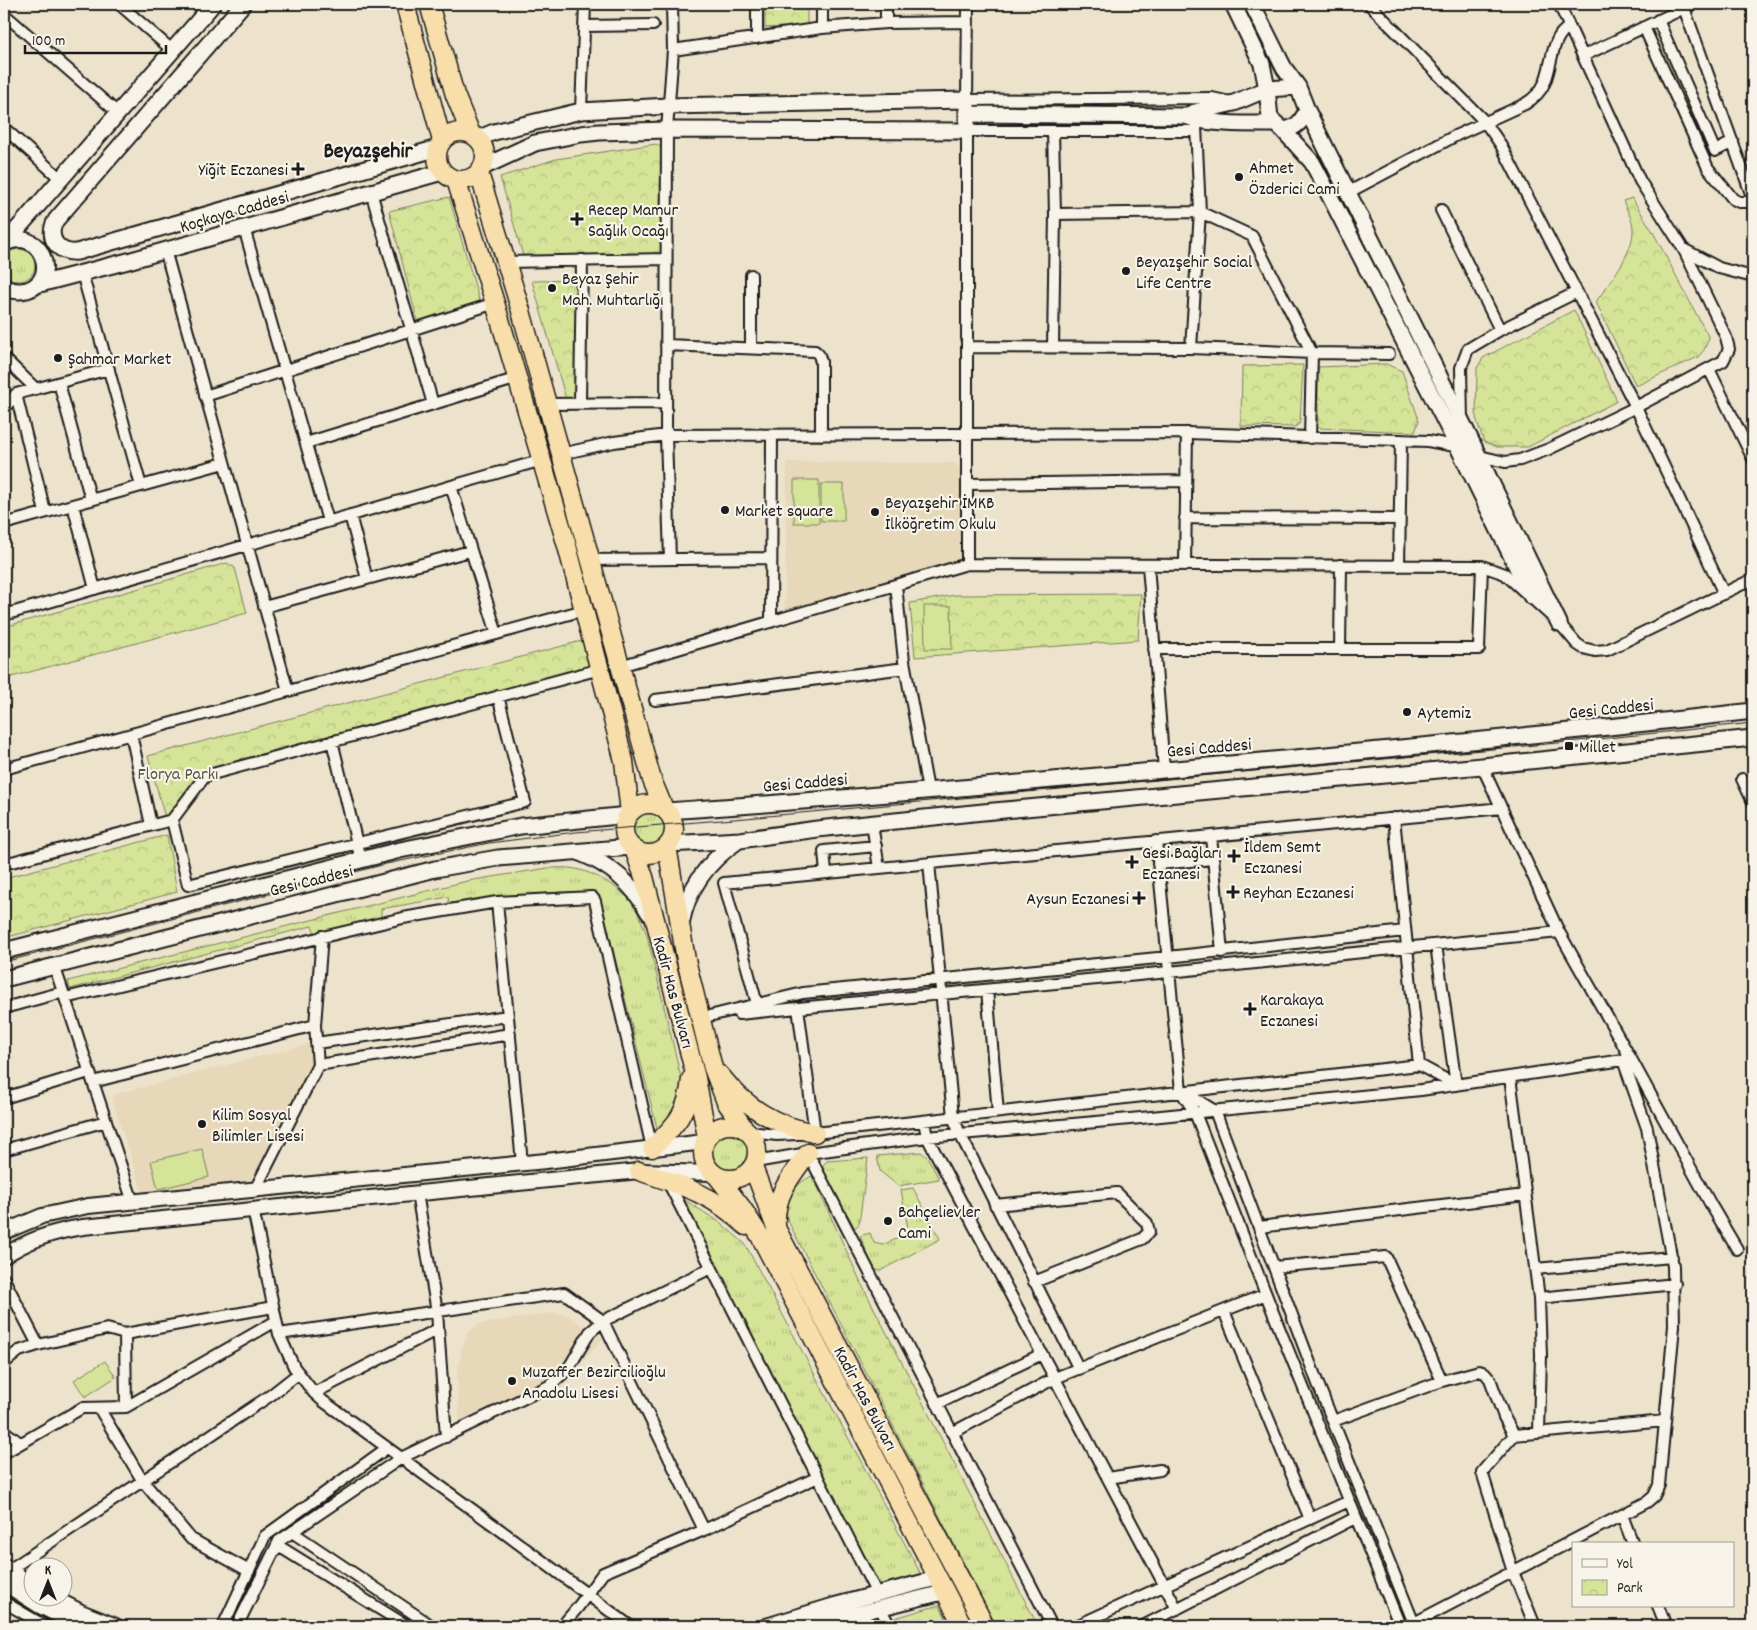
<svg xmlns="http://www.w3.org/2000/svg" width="1757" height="1630" font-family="Dekko,sans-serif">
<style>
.built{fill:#e6d8b9}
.grass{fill:url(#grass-tufts);stroke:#78805a}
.park{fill:url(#park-crowns);stroke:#78805a}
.garden{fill:#d5e498;stroke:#78805a}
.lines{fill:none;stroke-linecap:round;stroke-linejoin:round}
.minor-casing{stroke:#1c1c1c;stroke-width:14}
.tertiary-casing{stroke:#1c1c1c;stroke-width:18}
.secondary-casing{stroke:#1c1c1c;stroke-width:19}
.trunk-casing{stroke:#1c1c1c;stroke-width:21}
.minor{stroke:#f7f3e8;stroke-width:10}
.tertiary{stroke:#f7f3e8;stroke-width:14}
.secondary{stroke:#f7f3e8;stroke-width:15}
.trunk{stroke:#f8deab;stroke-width:18}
.tram{stroke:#1c1c1c;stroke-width:1}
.poi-dot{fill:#1c1c1c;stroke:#f7f3e8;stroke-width:2}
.labels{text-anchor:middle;stroke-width:4.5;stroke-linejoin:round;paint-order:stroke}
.poi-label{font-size:18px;fill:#1c1c1c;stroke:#f7f3e8;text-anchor:start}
.street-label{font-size:18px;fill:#1c1c1c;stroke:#f7f3e8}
.park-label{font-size:18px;fill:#545841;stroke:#f7f3e8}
.district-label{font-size:22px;font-weight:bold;fill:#1c1c1c;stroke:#f7f3e8}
</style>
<defs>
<pattern id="grass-tufts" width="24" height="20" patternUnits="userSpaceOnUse" patternTransform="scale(1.25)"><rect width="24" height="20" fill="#d5e498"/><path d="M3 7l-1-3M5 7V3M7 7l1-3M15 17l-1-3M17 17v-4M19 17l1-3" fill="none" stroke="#b6c382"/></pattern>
<pattern id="park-crowns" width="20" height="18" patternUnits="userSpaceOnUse" patternTransform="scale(1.25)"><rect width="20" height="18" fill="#d5e498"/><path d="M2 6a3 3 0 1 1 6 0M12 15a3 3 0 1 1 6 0" fill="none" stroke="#b6c382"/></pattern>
</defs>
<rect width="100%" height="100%" fill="#ede3cc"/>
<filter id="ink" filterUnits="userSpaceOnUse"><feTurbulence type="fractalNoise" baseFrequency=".02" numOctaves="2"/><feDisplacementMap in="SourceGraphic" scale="10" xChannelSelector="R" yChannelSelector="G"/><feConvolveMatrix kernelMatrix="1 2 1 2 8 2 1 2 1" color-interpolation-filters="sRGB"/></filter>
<g filter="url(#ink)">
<!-- built -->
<path class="built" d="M787,462l169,1 6,9 2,80 -8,11 -164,53 -7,-4z
M308,1044l7,7 -1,22 -60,113 -110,10 -32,-96 4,-6z
M552,1313l14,1 19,14 18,10 -43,51 -100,49 -3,-64 5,-26 6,-16 11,-8z"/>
<!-- grass -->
<path class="grass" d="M3 265a16 16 0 1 1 32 0a16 16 0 1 1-32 0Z
M630 829a19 19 0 1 1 38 0a19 19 0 1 1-38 0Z
M548,868c9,0 19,-1 28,1 19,4 41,17 54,31 8,10 12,23 17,35l36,151v9l-24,41 -59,-239 -4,-6 -48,2 -99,10 -1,-6 -67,12v9l-66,15 -3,-7 -242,63 -2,-8 399,-100z
M709 1152a21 21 0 1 1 42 0a21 21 0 1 1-42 0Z
M921,1152l7,6 11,21 -41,7 -18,-15 -3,-15z
M868,1158l-9,66 -4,4 -34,-61 6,-6z
M812,1176l51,111 175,339h-42l-209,-407c-2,-21 6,-34 25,-43z
M913,1188l27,51 -60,32 -6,-2 -14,-33 10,-3 4,10 8,2 27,-11 -8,-44z
M683,1199l38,24 24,21 178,334 -44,11z
M939,1605l11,21h-54l-1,-8z"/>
<!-- park -->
<path class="park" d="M765,4h42v22l-42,2z
M656,144l8,6 -2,114 -136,2 -26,-89 56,-18z
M449,197l34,116 -63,18 -31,-120z
M1632,198l21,34 56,106 -5,12 -6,7 -62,29 -40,-84c13,-20 43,-54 36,-80 -2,-7 -6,-14 -9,-21z
M584,280l-1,126h-15l-36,-125z
M1574,310l43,91 -89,46h-31l-13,-5 -8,-24 1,-50 6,-10z
M1386,364l16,7 17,49 -4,12 -97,-4v-61z
M1303,365l-3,58 -5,4 -54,-1 1,-60z
M227,563l8,5 12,45 -243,66v-52z
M1141,594l-3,46 -223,17 -5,-54 45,-8z
M585,640l9,34 -389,104 -38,47 -19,-69z
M167,835l10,57 -173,46v-60z"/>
<!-- garden -->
<path class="garden" d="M794,480h25v43h-25z
M821,484h23v37h-23z
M924,606h27l1,43h-27z
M202,1149l7,28 -51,12 -7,-28z
M105,1361l11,16 -31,20 -11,-17z"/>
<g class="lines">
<defs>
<path id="minor" d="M119,4l53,46
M757,4v34
M822,4v24
M968,4l-1,96 245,-2 18,4
M1369,4l116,118 16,23 135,262 88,187
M1752,4l1,2
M1684,8l69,191
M4,14l114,99
M1658,20l57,131 18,-9
M886,23v-19
M585,26l68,-1
M1644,27l64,141 25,31 6,3h14
M673,50l149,-22 64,-5 81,-1
M1583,56l110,-52
M581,111l4,-107
M4,128l58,52
M1053,131l2,83 -2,133
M371,192l62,212
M1349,192l108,-57 68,-31c8,-5 15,-11 19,-20 9,-19 6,-46 25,-57
M1441,210l59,120
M1055,214l145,-2 52,24 60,117 -2,85
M244,228l84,293
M165,250l123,441
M1685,250l34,18 34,9
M506,262l160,-3
M82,273l59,213
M751,275v73
M666,345l149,6 4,4 2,7v73
M967,347l224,1 121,5 77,1
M1191,348l9,-136 -4,-86
M4,358l32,31
M1709,369l44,90
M59,383l32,117
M205,396l290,-93
M580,403l2,-143
M547,404l119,-1
M4,409l12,-15
M1462,421l-1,-53 7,-19 32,-19 77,-38
M306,443l212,-65
M561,454l53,-12 52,-7 521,-2 241,8 32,6
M1475,455l30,7 15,-2 29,-11 87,-42 87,-46 6,-12 -3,-12 -42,-87 -44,-69 -81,-177
M967,484l219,-3
M451,486l46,148
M73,505l22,84
M45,512l-29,-118 93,-25
M350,515l17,64
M1185,518l214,1
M4,524l220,-61
M670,559l-4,-124 1,-305 6,-80 -1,-46
M590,560l180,-2
M967,564v-433h229
M1148,565l16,205
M1185,565l2,-132
M1399,566l2,-126
M896,585l8,76 24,129
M264,607l206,-56
M4,615l538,-155
M771,622l1,-187
M1154,649h325l3,-83
M1340,649l1,-84
M620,666l347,-102 515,2 23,8 54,49 18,21 6,4 12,3 12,-1 146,-71
M655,700l250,-32
M131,734l20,91
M332,741l29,119
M1482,766l77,166 71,125 81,148 26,44
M4,769l580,-159
M1742,779l11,23
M1394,818l25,247
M172,820l16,65 337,-83 -27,-106
M872,824l7,44
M1211,836l11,116
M1156,841l25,250 14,22 81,207 124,306
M929,863l24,254 7,17 119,235
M4,864l168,-44 33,-44 395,-107
M1158,864l55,-5
M826,873l-2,-22 52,-5
M497,902l25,261
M1436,945l20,140
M54,965l79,237
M987,990l11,122
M65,998l338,-80 94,-16 95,-5 3,4 57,247
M757,1004l-33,-121 778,-75
M4,1008l59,-16
M739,1014l59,-6
M701,1018l102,-25 365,-36 237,-26
M316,1043l192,-27
M318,1065l192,-31
M1510,1077l29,221 2,57 -2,77
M93,1082l222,-57
M1184,1092l31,19 103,273 97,242
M4,1098l85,-26
M924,1121l3,16 250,472
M749,1132l28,3 38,-2 604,-68 37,20
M815,1133l-17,-125 371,-36 390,-40
M4,1150l102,-29
M808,1153l244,473
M755,1162l53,-9 119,-16 214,-19 280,-28 202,-30 7,-3
M667,1180l210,414
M255,1190l63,-125 -3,-40 7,-89
M417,1193l20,119 9,125
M995,1205l122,-12 30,30 2,9 -7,7 -108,43
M253,1209l26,125 15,33 20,26 9,8 176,128 131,97
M1259,1227l266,-32
M1274,1267l112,-10 56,124
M1535,1269l137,-12
M4,1279l34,66
M1539,1298l136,-14
M1224,1311l86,208
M125,1334l148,-27
M279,1334l285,-41 39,28 101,209 -101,43 -25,34 -16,19
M4,1363l15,-12 19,-6 69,-16 18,5 1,73
M314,1393l124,-64
M937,1404l105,-50
M99,1408l43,72 49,59 58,32
M1333,1421l109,-40 37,-10 6,2 5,6 14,38 10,18
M4,1431l16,12
M952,1433l103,-55 211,-84
M4,1453l78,-45 44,-1 150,-86
M1108,1478l52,-8
M1622,1515l11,29
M704,1530l114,-53
M292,1532l140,94
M277,1545l130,81
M9,1570l262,-175 28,-22
M4,1602l41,24
M1658,1606l8,20
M880,1608l10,18
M1414,1623l233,-121 7,-6 5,-11 15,-159 -1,-60 -26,-138 -24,-68
M223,1626l42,-90 122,-88
M237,1626l42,-85 122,-83 148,-72 19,-17 22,-37 13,-11 108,-53
M1076,1626l273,-125
M1143,1626l212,-108
M1535,1626l-22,-54 -31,-100 32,-37 151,-14"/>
<path id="tertiary" d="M4,1232l38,-16 46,-10 458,-45 158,-19
M4,1256c24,-16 51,-25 79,-29l556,-56 73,2
M4,1566l28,19
M4,1583l36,23 40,20
M54,1598l27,14 35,14
M766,1626l69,-21 103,-27
M807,1626l138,-34"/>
<path id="secondary" d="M243,4l-187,216c-10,16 1,34 21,32l361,-104
M1252,4l32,64 14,19 9,23 155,312 97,201
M1298,87l-31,2 3,29 13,12c14,-2 19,-9 24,-20
M967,114l218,2c24,9 64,8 90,8
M1185,116l10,-4 39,-9 33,-14 -5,-25 -29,-60
M1283,130l29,32 8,15 138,270 73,149
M477,139l17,-7 87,-21 87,-5 299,-6v31l-300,-1 -68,2 -18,2 -46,9 -52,24
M6,242l207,-238
M36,285l92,-24 314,-89
M4,287c7,4 14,5 23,3 34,-10 14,-65 -22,-47
M666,811c155,-10 310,-24 465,-38 208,-19 415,-38 622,-62
M669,844l71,-4 77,-11 166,-17 499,-46 271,-28
M580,853c31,12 53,31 69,60
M681,925c6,-37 27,-64 58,-85
M4,951l396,-101 121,-24 107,-11
M4,979l431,-110 63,-11 134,-11"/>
<path id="trunk" d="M405,4l37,137
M429,4l26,91 16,39
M437 156a24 24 0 1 1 48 0a24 24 0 1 1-48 0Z
M479,173l42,138 131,469 12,29
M456,180l39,123 72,243 57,215 6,52
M624 829a25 25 0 1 1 50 0a25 25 0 1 1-50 0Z
M667,846l19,114 27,108 13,34 18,26
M634,849l10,28 52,201 11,59
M720,1075c25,32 55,51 95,58
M703 1152a27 27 0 1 1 54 0a27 27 0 1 1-54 0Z
M652,1148c24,-23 36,-35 39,-69
M753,1167l23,61 209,398
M639,1171c42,14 75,24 107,55
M717,1176l25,32 18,28 203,390
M776,1225c-2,-30 16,-50 32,-72"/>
</defs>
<!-- minor casing -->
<use href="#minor" class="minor-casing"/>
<!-- tertiary casing -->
<use href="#tertiary" class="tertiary-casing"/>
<!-- secondary casing -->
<use href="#secondary" class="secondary-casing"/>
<!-- trunk casing -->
<use href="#trunk" class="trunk-casing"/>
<!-- minor -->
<use href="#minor" class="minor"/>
<!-- tertiary -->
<use href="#tertiary" class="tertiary"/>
<!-- secondary -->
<use href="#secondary" class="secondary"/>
<!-- trunk -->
<use href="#trunk" class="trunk"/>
<!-- tram -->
<path class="tram" d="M4,962l382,-98 103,-21 87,-11 170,-14 822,-76 185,-19"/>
</g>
</g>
<!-- markers -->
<g class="poi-dot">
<path d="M295.5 161.5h5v5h5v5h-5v5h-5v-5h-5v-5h5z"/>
<circle cx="1239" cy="177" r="5"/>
<path d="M574.5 211.5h5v5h5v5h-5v5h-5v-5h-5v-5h5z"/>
<circle cx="1126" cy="271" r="5"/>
<circle cx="552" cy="288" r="5"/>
<circle cx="58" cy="358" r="5"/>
<circle cx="725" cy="510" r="5"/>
<circle cx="875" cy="512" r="5"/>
<circle cx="1407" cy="712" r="5"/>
<rect x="1564" y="741" width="10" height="10" rx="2.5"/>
<path d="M1231.5 848.5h5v5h5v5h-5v5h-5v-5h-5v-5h5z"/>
<path d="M1129.5 854.5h5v5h5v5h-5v5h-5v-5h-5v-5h5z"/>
<path d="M1230.5 884.5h5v5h5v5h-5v5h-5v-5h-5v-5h5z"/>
<path d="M1136.5 890.5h5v5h5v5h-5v5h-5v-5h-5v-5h5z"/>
<path d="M1247.5 1001.5h5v5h5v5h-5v5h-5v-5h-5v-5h5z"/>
<circle cx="202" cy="1124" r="5"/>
<circle cx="888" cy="1221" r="5"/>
<circle cx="512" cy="1381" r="5"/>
</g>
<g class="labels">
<!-- poi labels -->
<g class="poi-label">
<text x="1249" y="173">Ahmet<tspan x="1249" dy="21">Özderici Cami</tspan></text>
<text x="288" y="175" text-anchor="end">Yiğit Eczanesi</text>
<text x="588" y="215">Recep Mamur<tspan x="588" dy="21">Sağlık Ocağı</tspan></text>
<text x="1136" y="267">Beyazşehir Social<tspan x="1136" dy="21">Life Centre</tspan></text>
<text x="562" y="284">Beyaz Şehir<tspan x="562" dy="21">Mah. Muhtarlığı</tspan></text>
<text x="68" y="364">Şahmar Market</text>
<text x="885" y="508">Beyazşehir İMKB<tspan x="885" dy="21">İlköğretim Okulu</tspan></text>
<text x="735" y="516">Market square</text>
<text x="1417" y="718">Aytemiz</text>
<text x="1579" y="752">Millet</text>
<text x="1244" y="852">İldem Semt<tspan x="1244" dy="21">Eczanesi</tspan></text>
<text x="1142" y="858">Gesi Bağları<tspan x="1142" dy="21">Eczanesi</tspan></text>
<text x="1243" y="898">Reyhan Eczanesi</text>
<text x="1129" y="904" text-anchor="end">Aysun Eczanesi</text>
<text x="1260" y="1005">Karakaya<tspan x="1260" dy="21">Eczanesi</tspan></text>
<text x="212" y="1120">Kilim Sosyal<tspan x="212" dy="21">Bilimler Lisesi</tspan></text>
<text x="898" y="1217">Bahçelievler<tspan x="898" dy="21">Cami</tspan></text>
<text x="522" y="1377">Muzaffer Bezircilioğlu<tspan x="522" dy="21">Anadolu Lisesi</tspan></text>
</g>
<!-- street labels -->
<g class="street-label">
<text transform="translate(234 211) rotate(-16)" y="6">Koçkaya Caddesi</text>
<text transform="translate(1611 708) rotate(-6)" y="6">Gesi Caddesi</text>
<text transform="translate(1209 747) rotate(-5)" y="6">Gesi Caddesi</text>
<text transform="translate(805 782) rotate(-5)" y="6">Gesi Caddesi</text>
<text transform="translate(311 880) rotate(-14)" y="6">Gesi Caddesi</text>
<text transform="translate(674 992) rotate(75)" y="6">Kadir Has Bulvarı</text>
<text transform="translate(866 1398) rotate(62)" y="6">Kadir Has Bulvarı</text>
</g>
<!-- park labels -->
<g class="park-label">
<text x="178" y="779">Florya Parkı</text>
</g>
<!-- district labels -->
<g class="district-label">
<text x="368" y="157">Beyazşehir</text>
</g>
</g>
<!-- margin -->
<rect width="1757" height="1630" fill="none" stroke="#f7f3e8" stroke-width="20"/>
<rect x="10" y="10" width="1737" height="1610" fill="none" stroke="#1c1c1c" stroke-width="2" filter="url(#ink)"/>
<!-- legend -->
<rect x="1572" y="1542" width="162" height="65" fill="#f7f3e8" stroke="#9f9d96"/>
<rect x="1582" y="1559" width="25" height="8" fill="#f7f3e8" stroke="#9f9d96"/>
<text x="1617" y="1568" font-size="15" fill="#1c1c1c">Yol</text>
<rect x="1582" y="1580" width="25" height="15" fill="url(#park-crowns)" stroke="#9f9d96"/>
<text x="1617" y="1592" font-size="15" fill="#1c1c1c">Park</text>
<!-- north arrow -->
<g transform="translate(48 1582)"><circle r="24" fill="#f7f3e8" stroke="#9f9d96"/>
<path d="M0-4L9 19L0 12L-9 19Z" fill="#1c1c1c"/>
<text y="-8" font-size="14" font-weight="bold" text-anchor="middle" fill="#1c1c1c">K</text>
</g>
<!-- scale -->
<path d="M25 45v8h141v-8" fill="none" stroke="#1c1c1c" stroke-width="2.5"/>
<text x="32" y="45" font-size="15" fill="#1c1c1c" stroke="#f7f3e8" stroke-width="4" paint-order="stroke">100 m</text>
</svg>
